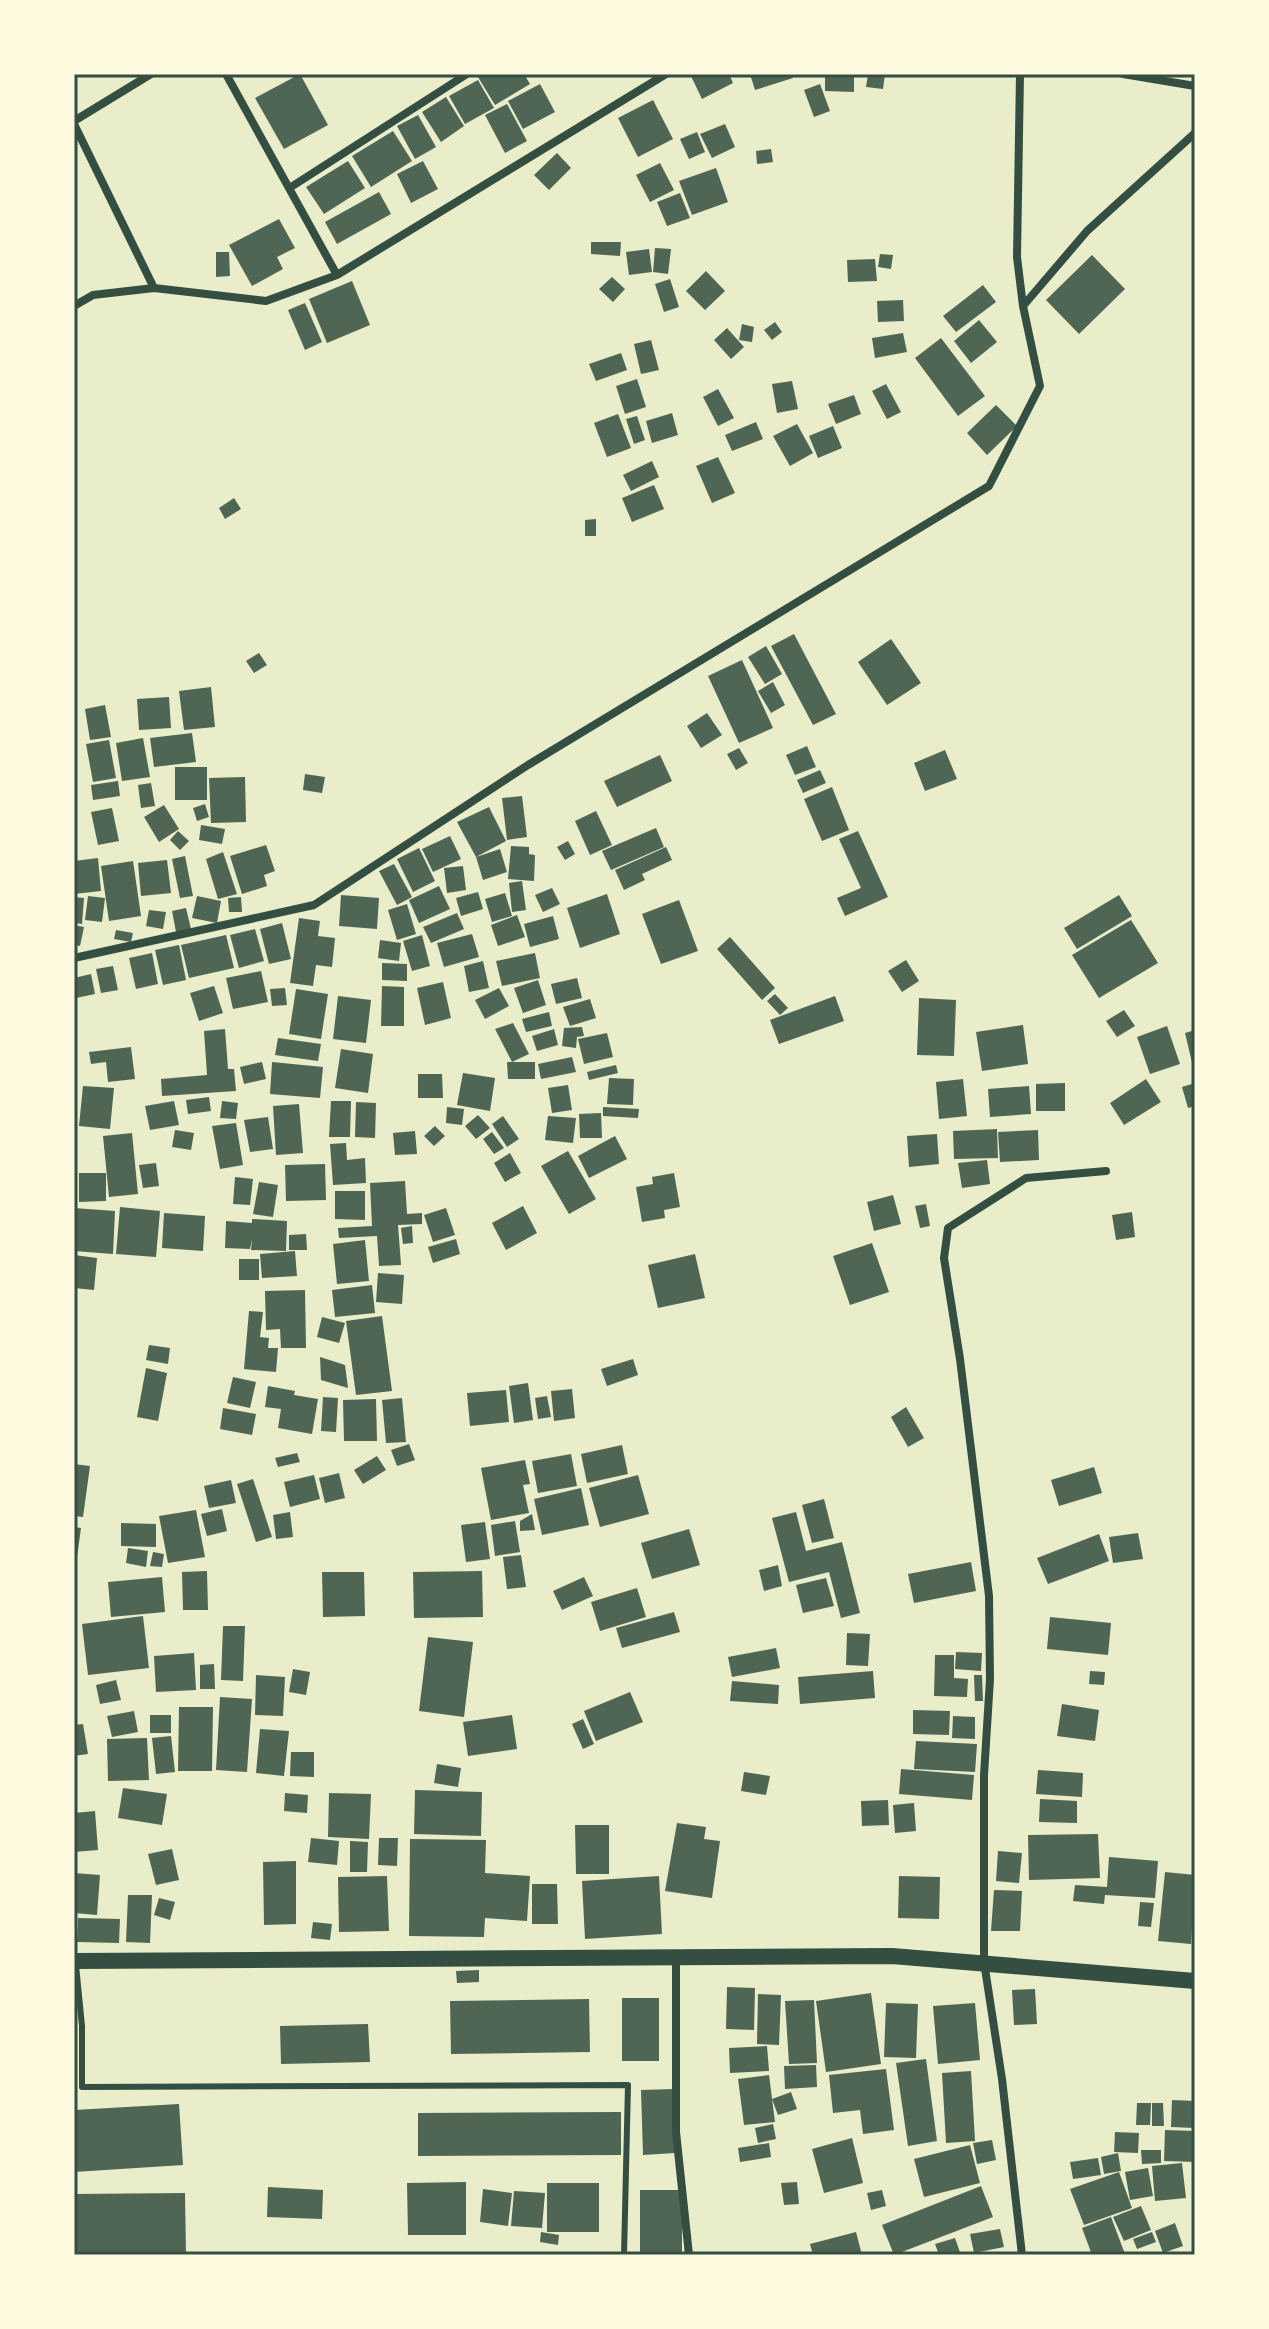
<svg xmlns="http://www.w3.org/2000/svg" width="1269" height="2329" font-family="'Playfair Display',serif">
<style>
.building{fill:#4f6655}
.lines{fill:none;stroke-linecap:round;stroke-linejoin:round}
.service{stroke:#344e41;stroke-width:6}
.minor{stroke:#344e41;stroke-width:8}
.secondary{stroke:#344e41;stroke-width:16}
.neatline{fill:none;stroke:#344e41;stroke-width:3}
</style>
<rect width="100%" height="100%" fill="#e9edc9"/>
<!-- building -->
<path class="building" d="M300,74l28,51 -44,24 -29,-51z
M484,74h40l6,10 -35,21 -17,-28z
M690,74h39l4,9 -31,16z
M750,74h42l1,4 -38,12z
M825,74h29v18l-29,-1z
M868,74h17l-2,15 -17,-2z
M478,80l16,28 -29,16 -16,-28z
M540,84l15,28 -32,17 -15,-28z
M820,84l10,27 -16,6 -10,-27z
M446,97l18,29 -23,16 -19,-30z
M653,100l20,39 -35,18 -20,-39z
M507,104l20,37 -22,12 -20,-38z
M418,115l18,32 -21,12 -18,-33z
M725,124l10,23 -23,11 -12,-24z
M393,131l19,30 -41,26 -19,-31z
M697,132l8,20 -16,7 -9,-20z
M771,149l2,13 -16,2 -1,-13z
M557,153l14,15 -22,22 -15,-15z
M348,161l17,27 -41,26 -18,-27z
M423,161l15,28 -27,14 -14,-29z
M660,163l14,27 -24,12 -14,-27z
M716,168l12,34 -36,13 -13,-34z
M379,192l12,22 -54,30 -12,-22z
M680,193l10,25 -23,8 -10,-24z
M279,219l16,29 -18,9 6,12 -31,17 -23,-41z
M591,242h30l-1,14 -29,-2z
M655,248l16,1 -3,25 -15,-2z
M649,249l3,23 -23,3 -3,-23z
M216,252h13l1,24 -14,1z
M880,254l13,1 -2,14 -13,-2z
M1092,255l33,34 -46,45 -33,-34z
M875,259l2,22 -29,1 -1,-22z
M706,271l19,20 -20,19 -19,-19z
M612,277l13,12 -12,13 -14,-13z
M670,279l9,28 -15,5 -9,-28z
M352,281l18,44 -43,18 -18,-44z
M983,285l13,17 -40,30 -13,-16z
M903,300l1,21 -26,1 -1,-21z
M305,303l17,39 -17,8 -17,-40z
M979,320l18,22 -26,21 -17,-22z
M775,322l7,10 -10,8 -8,-10z
M742,324l12,3 -2,15 -13,-2z
M727,328l17,19 -13,12 -17,-19z
M903,333l4,19 -32,6 -3,-20z
M941,338l44,58 -27,20 -43,-58z
M651,340l8,30 -18,4 -7,-30z
M621,353l6,17 -31,11 -7,-17z
M637,379l9,28 -21,7 -9,-28z
M792,381l6,28 -21,4 -5,-29z
M886,384l15,28 -14,7 -15,-28z
M718,389l16,29 -16,8 -15,-29z
M854,395l7,19 -25,10 -8,-20z
M996,405l21,21 -30,29 -20,-22z
M672,413l6,22 -26,8 -6,-22z
M618,414l13,34 -24,9 -13,-34z
M637,416l8,24 -11,4 -8,-25z
M756,422l7,17 -31,12 -7,-16z
M797,424l16,29 -23,13 -17,-30z
M833,426l9,22 -24,10 -9,-22z
M718,457l17,36 -23,10 -16,-37z
M652,461l7,16 -28,14 -8,-16z
M654,485l10,24 -32,13 -10,-24z
M234,498l7,11 -16,10 -6,-11z
M596,519v17h-11v-16z
M794,634l42,80 -23,11 -42,-79z
M891,639l30,44 -34,22 -29,-43z
M766,646l16,28 -17,10 -17,-27z
M259,653l8,12 -13,8 -8,-12z
M742,660l31,68 -34,15 -31,-67z
M773,682l12,23 -14,8 -13,-22z
M211,687l4,40 -31,3 -5,-39z
M169,697l2,31 -32,2 -2,-31z
M105,705l6,32 -21,3 -5,-31z
M707,713l15,22 -21,13 -14,-22z
M192,733l4,29 -42,5 -4,-29z
M143,738l7,39 -28,4 -6,-38z
M109,740l7,38 -23,4 -7,-38z
M807,746l9,21 -21,8 -9,-20z
M739,748l9,15 -12,7 -9,-16z
M945,750l12,29 -32,12 -11,-28z
M660,755l12,26 -55,26 -13,-26z
M175,767h32v33h-32z
M820,770l6,13 -23,10 -6,-13z
M305,774l20,3 -3,16 -19,-3z
M245,777l1,45 -35,1 -2,-45z
M118,781l2,15 -27,4 -2,-15z
M151,783l4,23 -14,2 -3,-23z
M832,787l17,43 -27,11 -18,-42z
M522,796l5,41 -20,3 -5,-42z
M205,804l4,13 -12,4 -4,-13z
M164,805l15,24 -20,13 -15,-25z
M489,807l17,34 -30,16 -19,-35z
M112,808l7,33 -21,4 -7,-33z
M596,811l16,34 -22,10 -15,-34z
M201,825l24,4 -3,15 -23,-4z
M656,828l8,19 -53,23 -9,-19z
M178,831l11,10 -9,9 -10,-10z
M858,831l30,66 -43,19 -8,-18 24,-10 -22,-49z
M450,836l11,23 -28,13 -11,-23z
M568,841l7,13 -10,6 -8,-13z
M266,845l9,26 -11,4 3,11 -25,8 -12,-38z
M511,846l18,1v7l6,1 -1,26 -26,-2z
M666,847l6,13 -30,14 3,6 -21,10 -9,-20z
M419,848l16,33 -22,11 -16,-33z
M500,849l7,23 -24,8 -7,-23z
M223,852l14,42 -19,5 -12,-40z
M185,856l8,40 -13,2 -8,-39z
M98,858l3,33 -27,3v-33z
M167,860l4,33 -30,3 -3,-33z
M133,861l8,55 -32,5 -8,-55z
M394,864l18,33 -15,8 -18,-34z
M463,866l3,24 -19,3 -3,-25z
M522,881l4,29 -14,2 -3,-29z
M439,886l11,23 -31,14 -10,-23z
M552,888l8,16 -17,8 -8,-17z
M478,892l5,17 -22,7 -5,-18z
M505,893l7,23 -20,6 -7,-23z
M607,894l13,40 -40,14 -13,-40z
M341,895l38,3 -2,31 -38,-3z
M1119,895l13,21 -55,33 -13,-21z
M88,896l17,2 -3,24 -17,-2z
M197,896l24,5 -4,22 -25,-5z
M74,897l10,1 -2,26 -8,-1z
M241,897l1,15h-13l-1,-14z
M679,900l19,51 -37,13 -19,-50z
M407,904l9,30 -19,6 -9,-30z
M186,908l5,21 -15,3 -4,-21z
M149,910l17,2 -3,17 -17,-3z
M457,913l7,16 -33,14 -8,-16z
M517,915l8,22 -27,9 -7,-21z
M553,916l6,23 -29,8 -6,-23z
M299,918l21,3 -2,15 17,2 -3,29 -16,-2 -3,21 -23,-3z
M1131,920l27,43 -59,35 -27,-43z
M282,923l9,36 -22,5 -9,-35z
M74,925l10,2 -4,19 -6,-1z
M255,929l9,32 -25,7 -9,-33z
M116,930l17,3 -2,9 -17,-3z
M472,934l7,23 -35,10 -7,-24z
M226,935l8,33 -45,10 -8,-33z
M422,935l8,31 -18,5 -9,-30z
M730,937l45,51 -13,12 -45,-51z
M380,940l21,3 -2,18 -21,-3z
M179,945l7,35 -23,5 -8,-35z
M152,953l6,31 -22,5 -7,-31z
M535,953l5,25 -38,8 -6,-25z
M906,960l13,21 -17,11 -14,-21z
M483,961l6,27 -20,4 -5,-26z
M382,963l25,1v17l-25,-1z
M113,966l5,24 -17,3 -5,-24z
M261,971l7,31 -35,7 -7,-31z
M91,974l4,20 -19,4 -2,-20z
M577,978l5,20 -26,6 -5,-20z
M538,980l8,25 -23,8 -9,-25z
M443,982l8,36 -26,7 -8,-37z
M214,986l9,27 -24,8 -9,-28z
M382,986l22,1v39h-23z
M285,988l2,17 -15,1 -2,-17z
M499,988l10,18 -24,13 -10,-19z
M296,989l32,5 -7,45 -32,-5z
M775,994l13,14 -8,7 -13,-14z
M338,996l33,4 -5,43 -33,-4z
M835,996l9,25 -65,23 -9,-24z
M919,998l37,2 -2,56 -37,-1z
M590,999l6,19 -26,8 -7,-19z
M1124,1010l11,16 -18,11 -11,-16z
M549,1012l3,14 -26,6 -4,-13z
M513,1023l16,31 -17,8 -17,-33z
M1023,1025l5,39 -46,7 -6,-39z
M1167,1026l13,38 -30,10 -13,-37z
M582,1027l2,9 -7,1 -1,11 -14,-2 2,-18z
M225,1029l3,40h6l2,22 -74,5 -1,-17 46,-4 -3,-44z
M554,1029l4,16 -21,6 -5,-15z
M1195,1030v41h-1l-9,-38z
M607,1033l6,24 -29,7 -6,-25z
M278,1038l43,6 -3,17 -43,-6z
M131,1047l4,32 -27,3 -2,-20 -15,2 -2,-12z
M341,1049l32,5 -5,39 -33,-5z
M572,1057l4,15 -35,7 -3,-15z
M262,1062l4,17 -22,5 -4,-17z
M272,1062l51,5 -3,31 -50,-4z
M507,1062h28v17h-27z
M616,1065l2,8 -29,7 -2,-8z
M463,1073l32,5 -5,33 -33,-6z
M418,1074h24l1,24h-25z
M609,1078l25,1 -1,26 -26,-1z
M963,1079l4,37 -28,3 -3,-37z
M1146,1079l15,23 -37,23 -14,-22z
M1065,1083v28h-29v-27z
M1195,1083v23l-7,2 -6,-21z
M568,1085l4,25 -20,3 -4,-25z
M83,1086l31,2 -4,41 -31,-3z
M1029,1086l2,28 -41,3 -2,-28z
M209,1097l2,14 -23,3 -2,-14z
M174,1101l5,24 -29,5 -5,-24z
M222,1101l16,2 -2,16 -16,-1z
M331,1101h20l-1,36h-21z
M356,1102l20,1 -1,35 -20,-1z
M299,1104l4,49 -27,2 -3,-49z
M447,1107l17,2 -2,16 -16,-2z
M603,1107l36,2 -1,9 -35,-2z
M601,1113l1,25h-22l-1,-24z
M478,1115l12,13 -14,11 -11,-13z
M503,1116l16,23 -12,8 -15,-23z
M548,1116l28,2 -3,25 -28,-3z
M268,1117l5,32 -23,3 -6,-32z
M236,1123l7,42 -23,4 -8,-43z
M435,1126l10,10 -11,10 -10,-10z
M997,1129l1,29 -44,1 -1,-28z
M175,1130l19,3 -3,17 -19,-3z
M1038,1130l1,30 -39,2 -2,-30z
M415,1131l2,23 -22,1 -2,-22z
M492,1132l12,16 -10,6 -11,-15z
M132,1133l6,61 -29,3 -6,-61z
M937,1134l2,30 -30,3 -2,-31z
M615,1136l12,23 -38,19 -11,-22z
M346,1143l1,17 18,-2 1,25 -33,2 -3,-41z
M568,1151l28,48 -27,15 -28,-48z
M510,1153l11,20 -16,9 -11,-19z
M987,1160l3,24 -28,4 -4,-25z
M156,1163l3,23 -16,2 -4,-23z
M325,1164l1,36 -40,1 -1,-36z
M79,1173h27v28l-27,1z
M674,1173l6,34 -16,3 1,8 -23,4 -6,-35 17,-3 -1,-7z
M235,1177l18,2 -3,26 -17,-1z
M405,1181l2,33 15,-1v11l-24,1 3,40 -22,1 -2,-30 -38,2 -1,-10 34,-2 -2,-43z
M259,1182l19,3 -5,32 -20,-3z
M335,1191h30v29l-30,-1z
M893,1195l8,29 -27,7 -7,-29z
M926,1204l4,22 -10,2 -5,-22z
M523,1206l14,27 -31,17 -14,-27z
M120,1207l40,4 -4,46 -40,-3z
M74,1208l41,3 -2,43 -39,-3z
M446,1208l9,27 -22,7 -9,-27z
M1132,1212l3,25 -19,3 -4,-25z
M164,1213l41,3 -2,35 -41,-3z
M252,1219l35,2 -1,30 -35,-1 1,-11 -2,10 -25,-1 1,-27 26,2z
M412,1226l1,17 -10,1 -2,-16z
M306,1234l1,16h-18v-15z
M456,1239l4,15 -27,9 -5,-16z
M365,1240l4,41 -32,3 -4,-40z
M872,1243l17,49 -39,13 -17,-49z
M295,1251l2,25 -35,2 -2,-24z
M695,1254l10,44 -47,10 -10,-43z
M74,1255l23,3 -3,32 -20,-2z
M239,1259h20v21h-20z
M378,1273l26,2 -2,29 -26,-2z
M372,1285l3,28 -40,4 -3,-27z
M305,1290l1,58h-25l-1,-19 -14,1 -1,-39z
M249,1311l14,1 -3,25 9,1 -1,10h10l-2,24 -32,-3z
M382,1316l10,75 -36,4 -10,-74z
M322,1317l23,6 -6,20 -22,-6z
M149,1345l21,3 -2,16 -22,-4z
M320,1357l25,8 3,23 -27,-8z
M633,1359l5,16 -31,11 -6,-17z
M146,1368l21,5 -9,48 -21,-4z
M233,1377l23,5 -6,26 -23,-5z
M528,1383l5,37 -19,3 -5,-37z
M268,1386l27,5 -1,4 24,4 -6,35 -34,-6 3,-19 -16,-2z
M572,1389l3,29 -21,3 -3,-30z
M506,1390l3,32 -39,4 -3,-33z
M547,1396l4,21 -13,2 -3,-21z
M323,1397l15,1 -2,34 -15,-1z
M402,1398l4,44 -20,1 -4,-43z
M376,1399l1,42h-33l-1,-41z
M906,1407l18,31 -16,9 -17,-30z
M223,1408l33,6 -4,21 -32,-6z
M409,1444l6,16 -18,6 -6,-16z
M622,1445l6,29 -41,9 -6,-29z
M297,1453l3,9 -22,5 -3,-9z
M571,1454l6,32 -39,7 -6,-32z
M377,1456l9,14 -23,14 -9,-14z
M525,1460l5,24 -7,1 6,28 -38,7 -10,-52z
M74,1464l16,2 -7,51 -9,-1z
M1094,1467l8,26 -43,13 -8,-26z
M339,1473l6,25 -20,5 -6,-25z
M314,1475l6,24 -30,8 -6,-25z
M638,1475l11,39 -49,13 -11,-39z
M253,1479l19,58 -16,5 -19,-58z
M231,1480l5,23 -27,5 -5,-22z
M581,1488l8,37 -47,10 -8,-36z
M824,1499l10,39 -22,5 -10,-38z
M222,1509l5,22 -20,5 -6,-22z
M196,1510l9,47 -37,6 -9,-47z
M290,1512l3,25 -17,2 -3,-24z
M796,1512l10,39 36,-9 18,71 -19,5 -12,-46 -40,10 -17,-64z
M532,1514l3,16 -15,1v-10z
M515,1521l5,31 -25,4 -4,-31z
M485,1522l5,37 -24,3 -5,-37z
M121,1523l35,1v23l-35,-1z
M74,1527l7,1 -5,37h-2z
M689,1529l11,36 -48,14 -11,-36z
M1138,1533l5,26 -30,4 -4,-26z
M1099,1534l10,27 -61,23 -11,-26z
M128,1548l20,3 -2,16 -20,-4z
M153,1552l11,2 -2,13 -12,-1z
M521,1555l5,32 -19,2 -4,-32z
M971,1562l5,29 -62,12 -6,-29z
M778,1565l4,21 -18,5 -5,-21z
M207,1571l1,39h-25l-1,-38z
M482,1571l1,46 -69,1 -1,-46z
M322,1572h42l1,44 -42,1z
M162,1577l3,35 -54,5 -3,-35z
M584,1577l9,19 -31,14 -9,-19z
M826,1578l8,28 -31,7 -7,-28z
M637,1588l9,29 -46,14 -9,-29z
M674,1612l6,20 -58,16 -6,-20z
M143,1616l6,52 -61,7 -6,-51z
M1050,1617l61,6 -3,32 -61,-6z
M223,1626h22l-2,55 -22,-1z
M847,1633l23,1 -2,32 -22,-1z
M428,1637l45,5 -9,75 -45,-6z
M776,1648l4,20 -48,9 -4,-20z
M956,1652l26,1 -1,18 -26,-2z
M194,1653l2,37 -40,2 -2,-36z
M935,1655h19v23l14,1 -1,18 -33,-1z
M214,1664l1,25h-15v-24z
M293,1669l17,3 -4,23 -17,-3z
M873,1671l2,27 -75,6 -2,-27z
M1090,1671l15,1 -1,13 -15,-1z
M256,1675l29,2 -2,39 -28,-1z
M974,1675h8l1,26h-8z
M116,1680l5,20 -21,4 -4,-19z
M732,1681l47,4 -1,19 -48,-3z
M630,1692l13,30 -47,19 -12,-30z
M220,1697l32,2 -5,73 -31,-2z
M1062,1704l37,6 -4,31 -38,-5z
M179,1707h34l-1,64h-34z
M913,1710l37,1 -1,24 -36,-1z
M134,1711l4,21 -26,5 -5,-21z
M150,1715h21v18h-21z
M512,1715l5,34 -49,7 -5,-34z
M953,1716l22,1v22l-23,-1z
M583,1719l11,25 -11,5 -11,-25z
M83,1724l5,30 -14,2v-31z
M260,1729l29,2 -5,45 -28,-3z
M171,1736l4,36 -19,2 -4,-36z
M147,1738l2,42 -41,1 -1,-42z
M916,1741l61,3 -2,28 -61,-3z
M291,1752h23v25l-24,-1z
M437,1764l24,4 -3,19 -24,-4z
M901,1769l73,6 -2,25 -73,-6z
M1038,1770l45,3 -1,24 -46,-3z
M744,1772l26,4 -4,19 -25,-4z
M123,1788l44,6 -5,31 -44,-7z
M415,1790l67,2 -1,44 -67,-2z
M285,1793l23,2 -1,18 -23,-2z
M329,1793l42,1 -2,45 -41,-2z
M1040,1799l37,2v22l-38,-1z
M888,1800l1,25 -27,1 -1,-25z
M914,1803l2,28 -21,2 -2,-28z
M95,1811l3,39 -24,2v-39z
M677,1823l29,4 -2,12 16,2 -8,57 -47,-7z
M575,1825h34v49h-33z
M1098,1834l2,44 -71,2 -1,-45z
M311,1838l28,3 -2,24 -29,-3z
M379,1838h19l-1,28 -19,-1z
M410,1839l76,1 -1,33 45,3 -3,45 -42,-3 -1,19 -75,-1z
M350,1841l18,1 -1,30h-17z
M172,1849l7,31 -23,5 -8,-31z
M998,1851l24,2 -3,30 -23,-2z
M1109,1857l49,4 -3,37 -50,-3 -1,9 -31,-3 2,-16 32,2z
M296,1861v63l-32,1 -1,-63z
M1165,1872l30,3 -4,69 -33,-3z
M74,1873l26,2 -3,40 -23,-2z
M387,1876l2,55 -50,1 -1,-55z
M659,1876l3,58 -77,5 -3,-58z
M899,1876l41,1 -1,42 -41,-1z
M532,1884h25l1,40h-26z
M994,1890l28,1 -2,40h-29z
M128,1895h24l-2,48 -24,-1z
M159,1898l16,4 -5,18 -16,-5z
M1140,1902l14,1 -3,24 -13,-1z
M78,1918l42,1 -1,24 -42,-1z
M313,1922l19,2 -2,16 -19,-2z
M479,1970v12l-22,1 -1,-12z
M727,1987l28,1 -1,42 -28,-1z
M1035,1989l2,35 -23,1 -2,-35z
M871,1993l10,71 -55,8 -10,-71z
M758,1994l23,1 -2,50 -22,-1z
M622,1998h37v63h-37z
M589,1999l1,53 -139,2 -1,-53z
M814,2000l3,63 -28,1 -4,-63z
M886,2003l32,1 -2,54 -32,-1z
M975,2003l5,57 -42,4 -5,-58z
M368,2024l2,38 -89,2 -1,-38z
M767,2046l2,25 -39,2 -1,-25z
M926,2059l11,82 -29,5 -12,-83z
M816,2065l1,22 -32,2 -1,-23z
M886,2069l8,61 -31,4 -3,-24 -27,3 -4,-38z
M971,2071l4,70 -29,2 -4,-70z
M769,2075l6,47 -31,3 -6,-46z
M673,2089l2,64 -32,2 -2,-65z
M791,2092l6,17 -19,6 -6,-16z
M1172,2100l23,1v27l-24,-1z
M1137,2103h14l-1,22h-14z
M1152,2103h11l1,23h-12z
M179,2104l4,61 -109,7v-62z
M621,2112v43l-203,1v-43z
M773,2124l3,15 -18,4 -3,-15z
M1165,2130l30,1v31l-31,-1z
M1115,2132l24,1 -1,20 -24,-1z
M852,2138l11,45 -39,10 -12,-44z
M992,2140l4,20 -19,4 -4,-21z
M769,2143l2,14 -31,5 -2,-14z
M970,2145l10,38 -56,14 -10,-38z
M1141,2150h20v13l-19,1z
M1118,2153l3,18 -17,3 -3,-17z
M1098,2158l3,17 -28,4 -3,-17z
M1182,2163l4,35 -31,3 -3,-35z
M1148,2168l5,28 -23,4 -5,-28z
M1119,2172l13,36 -48,17 -14,-36z
M466,2182v53h-58l-1,-52z
M797,2182l2,22 -15,1 -3,-22z
M547,2183h52v49h-52z
M981,2186l12,31 -99,38 -12,-30z
M268,2187l55,3 -1,29 -55,-2z
M483,2189l29,4 -4,33 -28,-4z
M640,2190h42v65h-42z
M882,2190l4,16 -15,4 -4,-17z
M514,2191l31,2 -3,35 -31,-2z
M185,2193l1,62h-112v-61z
M1141,2206l10,24 -27,11 -11,-24z
M1111,2217l14,37 -33,1 -10,-27z
M1175,2223l8,23 -20,7 -8,-22z
M1000,2229l4,18 -30,6 -4,-19z
M541,2232l18,3 -1,10 -18,-3z
M856,2232l6,23h-49l-3,-11z
M1152,2232l4,10 -19,7 -4,-10z
M955,2238l6,17h-22l-4,-11z"/>
<g class="lines">
<!-- service -->
<path class="service" d="M76,1965l6,61v61l546,-2 -4,170"/>
<!-- minor -->
<path class="minor" d="M226,74l111,201
M1020,74l-3,183 6,49 64,-75 108,-98
M1123,74l72,12
M74,121l77,-47
M74,124l80,164
M291,187l176,-113
M74,306l19,-11 61,-7 112,13 71,-26 329,-201
M74,958l240,-53 214,-140 461,-279 51,-100 -17,-80
M676,1957v175l13,123
M1022,2255l-20,-176 -18,-117v-187l6,-96 -1,-83 -29,-237 -16,-101 4,-30 78,-50 80,-7"/>
<!-- secondary -->
<path class="secondary" d="M74,1961l818,-5 303,25"/>
</g>
<!-- border -->
<rect width="1269" height="2329" fill="none" stroke="#fefae0" stroke-width="152"/>
<rect x="76" y="76" width="1117" height="2177" class="neatline"/>
</svg>
